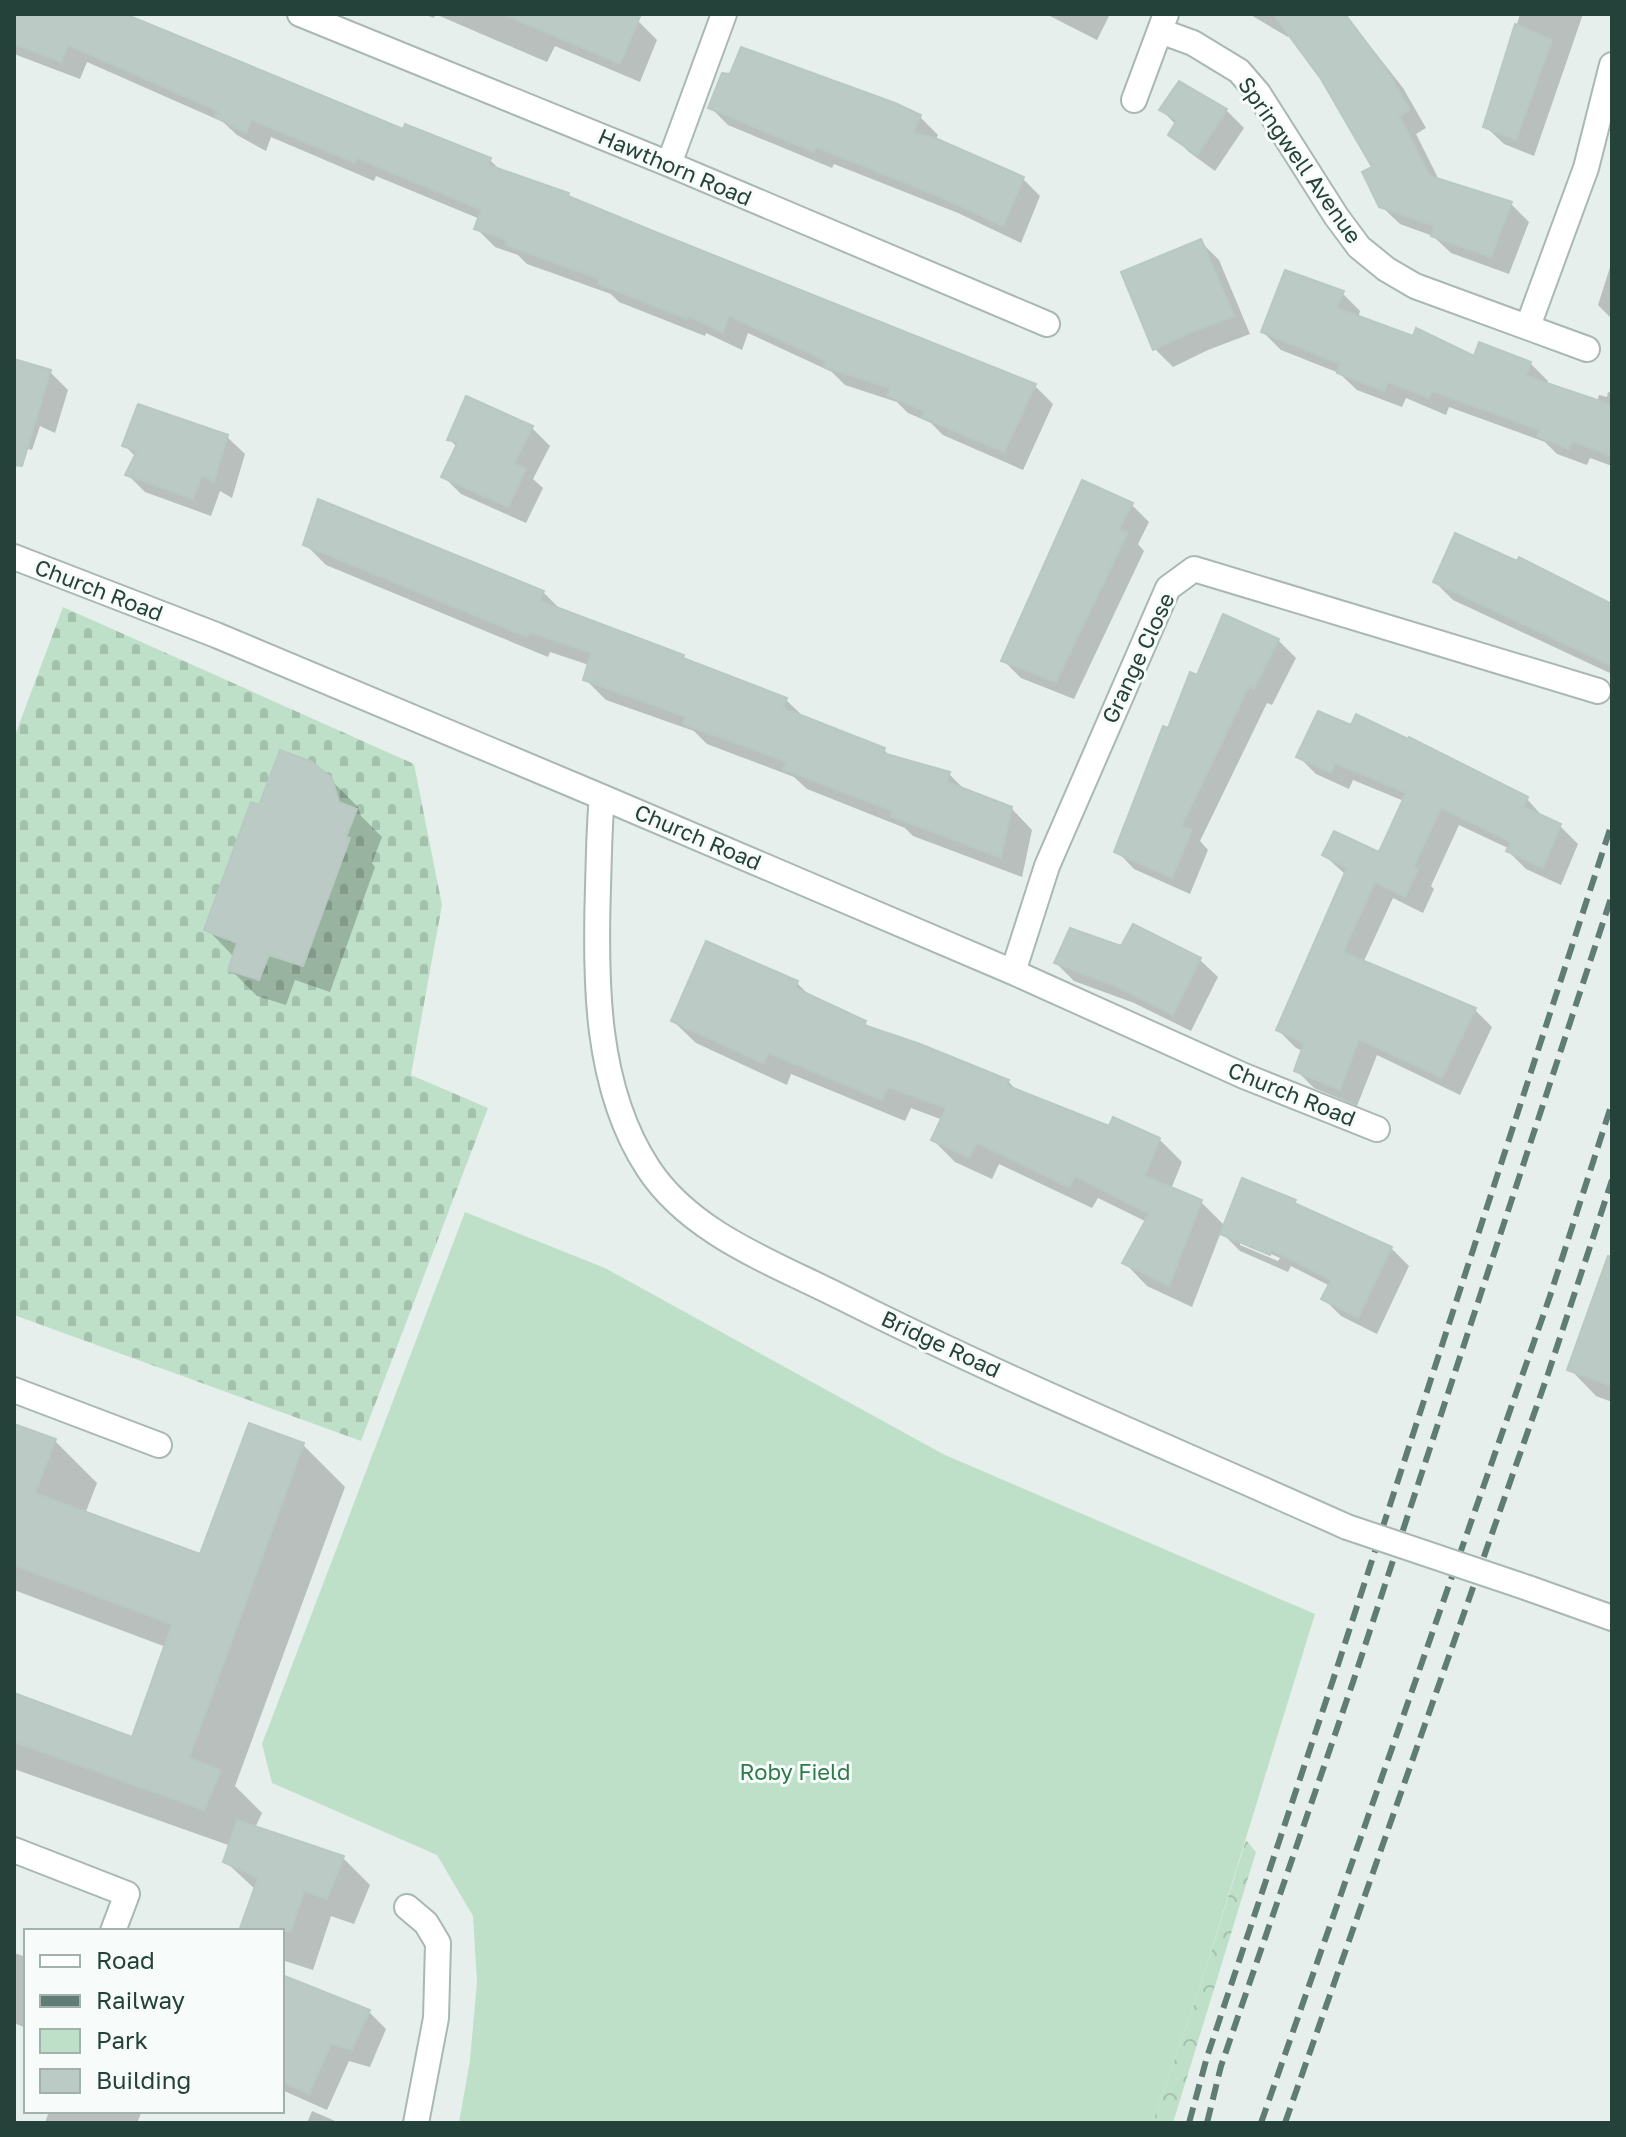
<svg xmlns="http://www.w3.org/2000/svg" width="1626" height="2137" font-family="'Golos Text',sans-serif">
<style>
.forest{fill:url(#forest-crowns)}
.cemetery{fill:url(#cemetery-stones)}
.green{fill:#bfe0c8}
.shadow{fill:#0003;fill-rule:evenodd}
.building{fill:#bbcac4;stroke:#b8c9c2;stroke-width:2}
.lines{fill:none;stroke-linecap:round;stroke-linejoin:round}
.minor-casing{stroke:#a8b8b2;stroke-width:28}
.minor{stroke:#fff;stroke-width:24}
.rail{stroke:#5f7d75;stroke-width:6;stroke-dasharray:16 8;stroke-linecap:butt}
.minor-bridge-casing{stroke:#a8b8b2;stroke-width:28;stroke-linecap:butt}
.minor-bridge{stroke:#fff;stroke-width:24}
.labels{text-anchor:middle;stroke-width:6;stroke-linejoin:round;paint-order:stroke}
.street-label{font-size:22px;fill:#24423a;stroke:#f7fbf9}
.park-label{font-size:22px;fill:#2d7a4b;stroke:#f7fbf9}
</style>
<defs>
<pattern id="forest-crowns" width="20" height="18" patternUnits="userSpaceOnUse" patternTransform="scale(2)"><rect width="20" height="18" fill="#bfe0c8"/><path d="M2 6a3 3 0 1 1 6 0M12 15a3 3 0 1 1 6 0" fill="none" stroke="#a4c1ad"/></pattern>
<pattern id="cemetery-stones" width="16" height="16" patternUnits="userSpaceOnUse" patternTransform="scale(2)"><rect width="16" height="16" fill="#bfe0c8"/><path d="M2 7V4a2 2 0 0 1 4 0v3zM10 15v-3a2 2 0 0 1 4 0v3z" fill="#a4c1ad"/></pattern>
</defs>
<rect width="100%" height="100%" fill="#e6efeb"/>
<!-- forest -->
<path class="forest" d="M1246,1840l10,12 -83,271h-21l48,-136z"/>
<!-- cemetery -->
<path class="cemetery" d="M63,607l351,157 28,141 -31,170 77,33 -127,333 -347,-126v-577z"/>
<!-- green -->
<path class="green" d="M465,1212l140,56 338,186 372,160 -115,373 -48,136h-693l11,-63 7,-78 -4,-66 -36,-61 -165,-72 -10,-39z"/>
<!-- shadow -->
<path class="shadow" d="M14,14h106l284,117 86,29 11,11 67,24 6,5 461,186 18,18 -30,66 -80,-35 -12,-12 -23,-10 -11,-11 -52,-17 -13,-13 -84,-39 -6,17 -36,-17 -1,3 -86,-34 -8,-8 -84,-30 -9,-9 -23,-8 -19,-19 4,-9 -104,-43 -2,5 -103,-44 -5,14 -29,-16 -14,-13 -136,-60 -7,17 -66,-25z
M423,14h199l16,7 19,19 -17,42 -85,-36 -8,16 -112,-48 -1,4z
M1046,14h64l-13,26z
M1249,14h53l-14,23z
M1328,14h17l58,74 23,40 -10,6 24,48 71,22 18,18 -20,52 -58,-21 -18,-17 -33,-12 -19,-18 -6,-38z
M1520,14h63l-49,142 -30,-12 -18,-17z
M710,107l210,10 18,18 -3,6 88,38 17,17 -19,47 -63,-30 -124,-49 -2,4 -104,-43z
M1162,110h64l18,18 -29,43 -26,-19 -18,-18 5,-9z
M1201,242l18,18 31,74 -42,16 -35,17 -18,-18 -31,-75z
M1612,261v58l-14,-14z
M1342,293l18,18 -2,7 117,41 55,4 18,18 -1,4 50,17 2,-7 8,2 1,-5 4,1v73l-22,-8 -3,7 -30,-11 -12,-12 -96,-35 -3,8 -40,-17 -4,9 -45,-17 -18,-17 -58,-23 -18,-18z
M14,361l36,11 18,18 -13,43 -15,-7 -8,24 -18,-5z
M467,398l65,30 18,18 -17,33 10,9 -17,35 -65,-29 -18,-18 15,-28 -9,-9z
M227,437l18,17 -13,44 -12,-7 -9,25 -66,-24 -17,-17 8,-18 -12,-12z
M1132,505l17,17 -11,22 6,7 -70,148 -53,-21 -18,-18z
M305,544l238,48 20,20 223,88 20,19 78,31 7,7 58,17 17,17 45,17 21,22 -10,47 -109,-41 -8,-8 -98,-39 -13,-12 -87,-33 -13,-13 -88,-31 -21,-21 4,-14 -39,-13 -2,5 -222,-92z
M1435,582l177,24v68l-159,-74z
M1278,640l18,18 -24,47 -5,-2 -67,138 8,9 -18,44 -56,-25 -17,-18 52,-120 29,-53z
M1298,756l229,43 17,19 16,8 18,18 -17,41 -35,-16 -18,-18 2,-2 -51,-24 -28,61 3,3 -11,24 -30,-15 -30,65 112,47 17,17 -32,68 -83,-40 -20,51 -43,-18 -18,-18 7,-19 -7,-3 -18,-18 68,-155 -22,-20 56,-1 24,-53 -51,-21 -4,9 -33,-15z
M330,779l28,28 3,9 21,21 -10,26 3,4 -45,125 -35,-12 -9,25 -29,-9 -27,-27 4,-12 -27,-28z
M1121,949l79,11 18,17 -27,54 -57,-28 -60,-22 -18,-18z
M797,983l15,15 52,24 8,8 136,51 10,11 92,36 49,11 23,23 -11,27 30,13 24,24 70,-24 7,7 89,39 18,18 -32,68 -36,-18 -18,-18 7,-12 -39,-20 -3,6 -48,-21 -19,-19 -29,75 -45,-21 -22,-23 22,-41 -49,-24 -6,10 -93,-44 -7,15 -37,-17 -22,-22 10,-20 -32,-12 -6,13 -114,-47 -4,11 -91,-42 -23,-22zM1240,1240l40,18 -2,3 -38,-16z
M1612,1251v151l-16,-6 -26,-27z
M14,1426l41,15 42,42 -12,31 116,42 102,-111 42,42 -110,299 27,27 -7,15 88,30 27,27 -16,39 -23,-8 -18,54 -31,-10v-29h-39l13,-41 -30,-28 5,-16 -217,-77v-74l119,44 33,-92 -152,-57z
M14,1953l12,4v71l-12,-5z
M282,1977l86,34 18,18 -16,38 -21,-6 -22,49 -45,-20z
M49,2111h93l-5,12h-92z
M312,2111l28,12h-33z"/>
<!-- building -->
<path class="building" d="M14,14h111l278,115 2,-5 86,34 -3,7 81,28 -1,3 90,37 378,151 -32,68 -83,-35 3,-6 -37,-16 3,-7 -66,-21 2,-6 -97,-45 -6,17 -35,-17 -1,3 -89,-35 1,-5 -93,-34 -1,-6 -31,-10 7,-19 -124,-52 -2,5 -103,-43 -6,13 -31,-16 3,-6 -150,-66 -7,17 -47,-18z
M503,14h138l-21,50z
M1273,14h72l41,55 24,41 -11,6 31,60 82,26 -21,55 -60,-21 3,-10 -55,-19 -17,-35 10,-5 -51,-88z
M1515,24l37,16 -36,100 -33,-13z
M741,47l154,56 26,12 -8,18 22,5 89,39 -21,49 -65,-30 -122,-49 -2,5 -106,-44 14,-35 8,1z
M1179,81l48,28 -30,46 -29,-20 9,-15 -18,-10z
M1201,239l33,77 -45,17 -36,17 -32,-78z
M1285,270l59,21 -7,17 76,28 3,-8 58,28 5,-14 52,20 -5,14 86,29v51l-40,-15 -3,8 -32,-13 3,-6 -108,-39 -3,7 -41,-16 -4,9 -47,-18 3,-9 -79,-32z
M14,359l37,11 -29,96 -8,-1z
M466,396l67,30 -19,38 12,5 -18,38 -67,-30 17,-35 -11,-2z
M138,404l90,31 -14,47 -12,-7 -9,24 -68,-24 12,-24 -15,-5z
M1082,480l51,23 -14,26 9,3 -72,150 -55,-21z
M318,499l226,92 -4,10 144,54 -1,3 104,40 -4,10 102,40 -2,5 67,19 -3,10 65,25 -11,51 -111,-42 2,-5 -109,-42 4,-7 -104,-38 3,-7 -103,-37 8,-27 -62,-21 -2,5 -224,-92z
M1455,533l62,28 2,-4 93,47v62l-179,-84z
M1223,614l56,25 -25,50 -5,-3 -68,141 11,3 -20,48 -58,-26 49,-126 5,2 22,-56 7,3z
M1318,711l33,14 5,-11 52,25 1,-2 119,60 -4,10 37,17 -18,44 -37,-17 5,-9 -70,-34 -28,60 5,1 -13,28 -30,-15 -32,70 133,56 -34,70 -83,-39 -19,51 -46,-19 10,-28 -28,-13 71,-162 -25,-13 12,-24 45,21 27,-59 -71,-30 -4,10 -35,-16z
M280,750l32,12 20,16 7,24 18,7 -11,28 4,1 -47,128 -34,-11 -10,25 -31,-10 9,-27 -33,-13 47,-128 8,3z
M1133,924l68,34 -28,57 -58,-29 -61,-23 16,-35 51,18z
M706,941l92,40 -3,7 71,33 -2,4 56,19 89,36 -3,5 103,41 4,-9 47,21 -15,38 57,24 -33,86 -47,-23 27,-49 -74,-38 -6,11 -92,-44 -8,15 -38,-18 15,-32 -58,-21 -6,13 -114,-47 -4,11 -93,-43z
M1242,1178l54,22 -2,3 98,44 -34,71 -37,-19 10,-19 -59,-30 -2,5 -50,-21z
M1608,1256l4,1v129l-45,-16z
M249,1423l55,20 -115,315 32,12 -17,40 -190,-68v-49l118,44 40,-113 -158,-59v-141l42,15 -21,54 165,61z
M237,1820l107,36 -17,43 -23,-8 -13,40h-52l19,-53 -35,-16z
M282,1975l88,35 -18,40 -21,-6 -22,50 -27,-12z"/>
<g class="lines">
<defs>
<path id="minor" d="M300,14l369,150 378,160
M1160,31l33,12 46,28 19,22 78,123 23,31 27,22 29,17 172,63
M1134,100l32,-86
M669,164l55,-150
M1528,326l58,-158 26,-103
M14,557l202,78 386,162 411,175 231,104 133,53
M602,797c-3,30 -3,60 -4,90 -3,93 -3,200 50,281 43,66 126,95 193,129 165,83 337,154 506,230
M1013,972l34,-106 121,-278 26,-19 404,122
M14,1390l145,55
M1528,1588l84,30
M14,1850l113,44 -14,37
M407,1907l19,16 12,20 -2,75 -20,105"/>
</defs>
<!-- minor casing -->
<use href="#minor" class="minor-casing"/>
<!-- minor -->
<use href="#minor" class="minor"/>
<!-- rail -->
<path class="rail" d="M1189,2123l18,-66 126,-377 279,-857
M1207,2123l14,-57 132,-384 259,-787
M1261,2123l289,-827 62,-193
M1285,2123l263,-749 64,-194"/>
<defs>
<path id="minor-bridge" d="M1347,1527l181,61"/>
</defs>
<!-- minor-bridge casing -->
<use href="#minor-bridge" class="minor-bridge-casing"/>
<!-- minor-bridge -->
<use href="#minor-bridge" class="minor-bridge"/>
</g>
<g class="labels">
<!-- street labels -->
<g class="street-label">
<text transform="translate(1300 160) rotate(55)" y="8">Springwell Avenue</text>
<text transform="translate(675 167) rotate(23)" y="8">Hawthorn Road</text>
<text transform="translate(99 590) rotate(21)" y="8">Church Road</text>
<text transform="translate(1138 658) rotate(-65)" y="8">Grange Close</text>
<text transform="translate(698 837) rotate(23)" y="8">Church Road</text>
<text transform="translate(1292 1094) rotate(22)" y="8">Church Road</text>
<text transform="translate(941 1344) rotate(25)" y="8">Bridge Road</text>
</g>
<!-- park labels -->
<g class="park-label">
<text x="795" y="1780">Roby Field</text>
</g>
</g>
<!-- border -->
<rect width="1626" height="2137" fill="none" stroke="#24423a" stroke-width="32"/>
<!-- legend -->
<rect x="24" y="1929" width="260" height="184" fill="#f7fbf9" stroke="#a3b1ad" stroke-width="2"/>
<rect x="40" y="1955" width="40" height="12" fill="#ffffff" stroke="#a3b1ad" stroke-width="2"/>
<text x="96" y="1969" font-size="24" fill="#24423a">Road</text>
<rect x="40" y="1995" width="40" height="12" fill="#5f7d75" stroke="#a3b1ad" stroke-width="2"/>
<text x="96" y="2009" font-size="24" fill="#24423a">Railway</text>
<rect x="40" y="2029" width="40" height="24" fill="#bfe0c8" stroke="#a3b1ad" stroke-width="2"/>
<text x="96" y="2049" font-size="24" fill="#24423a">Park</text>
<rect x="40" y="2069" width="40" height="24" fill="#bbcac4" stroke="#a3b1ad" stroke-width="2"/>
<text x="96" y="2089" font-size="24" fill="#24423a">Building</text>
</svg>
